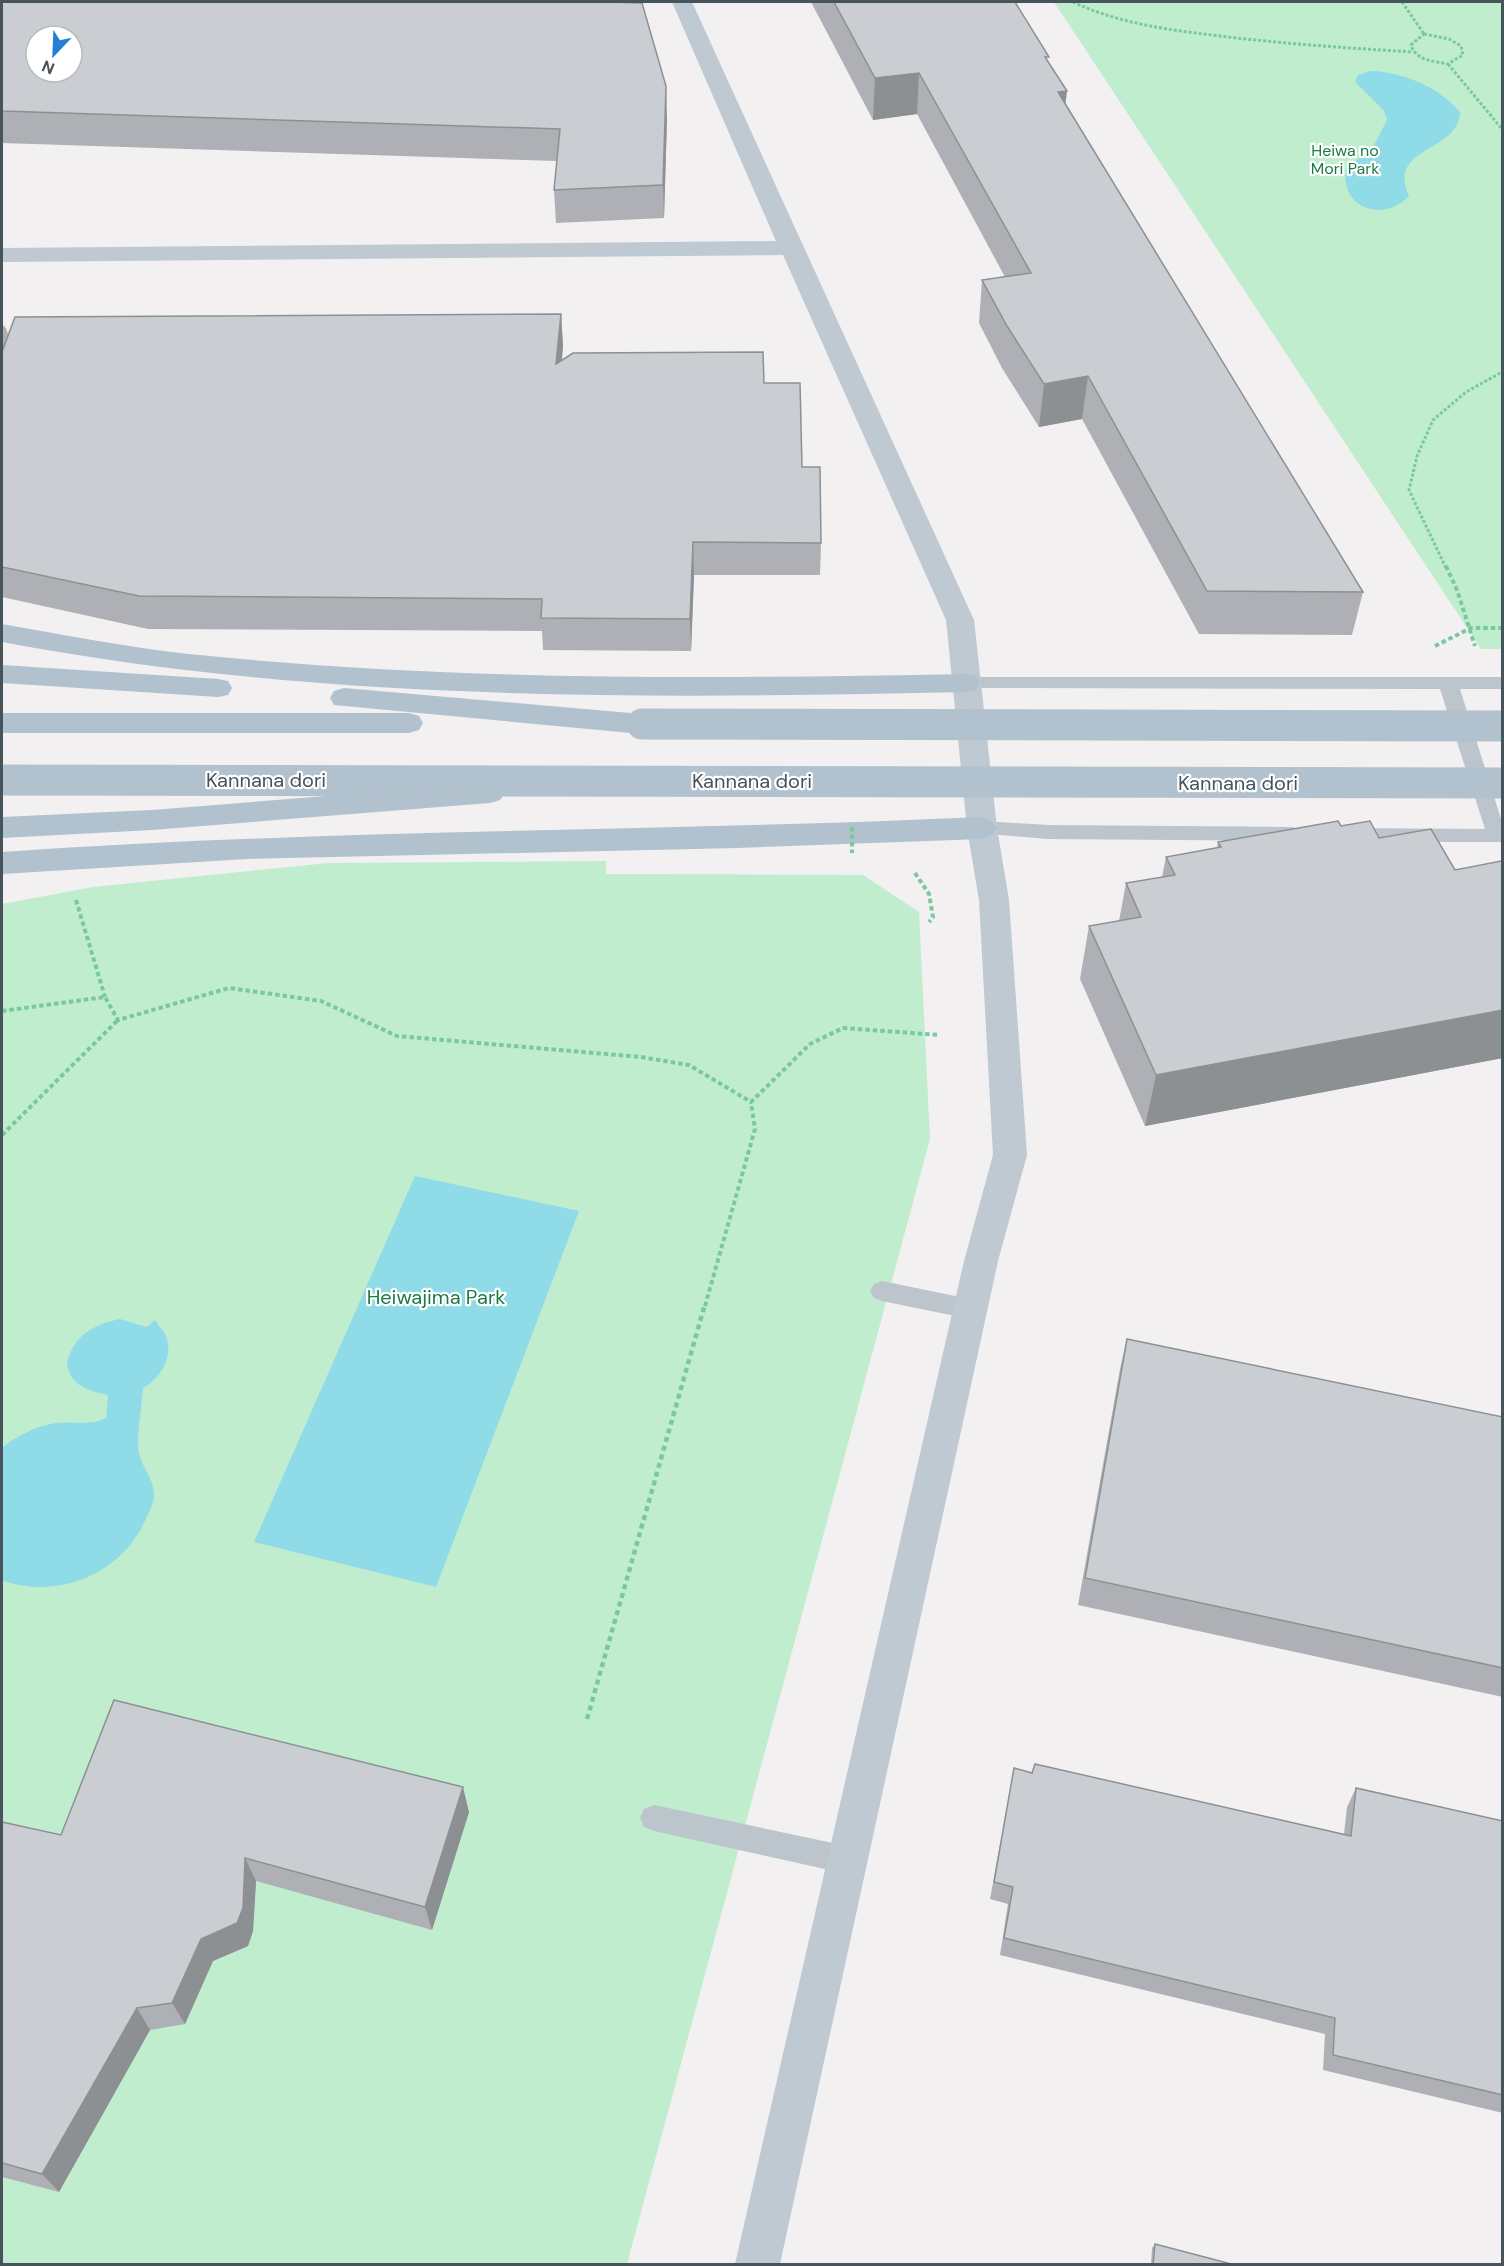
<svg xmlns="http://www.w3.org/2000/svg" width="1504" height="2266" font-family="'DM Sans',sans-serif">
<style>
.green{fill:#c1edcf}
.water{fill:#90dbe8}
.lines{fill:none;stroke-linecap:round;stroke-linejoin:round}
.path-far2{stroke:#7ac99e;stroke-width:3;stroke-dasharray:3 2;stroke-linecap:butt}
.path-far1{stroke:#7ac99e;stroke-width:4;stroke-dasharray:4.5 3;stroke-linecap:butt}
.path{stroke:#7ac99e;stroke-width:4.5;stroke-dasharray:5 4;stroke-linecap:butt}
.lane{fill:#bcc5cc;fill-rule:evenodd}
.secondary{fill:#bec9d2;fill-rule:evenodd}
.primary{fill:#b1c1cd;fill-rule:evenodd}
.path-bridge{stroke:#7ac99e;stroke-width:4;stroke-dasharray:4.5 3;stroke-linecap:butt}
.primary-bridge{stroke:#b1c1cd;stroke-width:31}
.wall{fill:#aeb0b5}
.shaded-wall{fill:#8d9093}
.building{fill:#cacdd2;stroke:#8d9093;stroke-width:1.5;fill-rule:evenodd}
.labels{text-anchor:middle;stroke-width:4.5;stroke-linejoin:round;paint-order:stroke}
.far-park-label{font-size:16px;fill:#1c7a46;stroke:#fff}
.street-label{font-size:20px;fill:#48545c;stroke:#fff}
.park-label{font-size:20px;fill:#1c7a46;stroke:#fff}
</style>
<rect width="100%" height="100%" fill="#f2f0f0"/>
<!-- green -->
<path class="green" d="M1054,2h448v647h-21z
M606,861v13l257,1 56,37 11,227 -303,1125h-625v-1360l91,-17 235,-24z"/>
<!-- water -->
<path class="water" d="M1371,71c32,1 68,16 89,41 -1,41 -74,34 -51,84 -25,27 -70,13 -63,-28l27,-21 14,-27 -3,-9 -29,-29 3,-7z
M415,1176l164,35 -143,376 -182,-45z
M120,1319l27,8 8,-7c3,5 9,11 11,16 8,21 -6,43 -23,52 -1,18 -7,49 -4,65 3,15 16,27 15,44 -1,9 -8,21 -12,30 -26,49 -86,72 -138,54l-2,-1v-132c14,-12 38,-24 56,-25 17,-2 33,3 48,-5l2,-23c-21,-5 -38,-9 -41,-32 6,-27 27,-39 53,-44z"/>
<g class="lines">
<!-- path-far2 -->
<path class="path-far2" d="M1073,2c47,22 97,28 147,34 64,8 129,12 193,16
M1402,2l22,32
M1424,34l25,5 12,7 2,9 -15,9c-14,-3 -32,-3 -37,-19z
M1448,64l54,65
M1446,568l-37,-78 8,-34 16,-36 33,-28 36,-20"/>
<!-- path-far1 -->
<path class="path-far1" d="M1446,566l11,24 18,56
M1435,646l36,-18h31
M915,873l14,21 4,23 -4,5
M76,900l29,97
M2,1011l103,-14 13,23 111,-32 92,13 76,35 244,21 48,8 62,37 59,-58 33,-16 97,7
M2,1135l116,-115
M705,1306l50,-177 -4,-27"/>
<!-- path -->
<path class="path" d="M587,1719l118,-415"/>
<!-- lane -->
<path class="lane" d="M966,677h536v12h-42l42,133v20h-156l-7,-2 -3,-5 3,-5 7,-2 139,1 -45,-140 -481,-1 -3,-5 3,-5z
M982,821l66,4 244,2 7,2 3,5 -3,5 -7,2 -244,-2 -73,-6 -3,-5 3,-5z
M882,1281l88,18 8,3 4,7 -4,7 -8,3 -88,-18 -8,-3 -4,-7 4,-7z
M654,1805l193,41 10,4 4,10 -4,10 -10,4 -193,-43 -10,-4 -4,-9 4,-9z"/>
<!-- secondary -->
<path class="secondary" d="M672,2h20l282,618 23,208 12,72 18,255 -29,106 -218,1003h-45l229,-1003 29,-106 -14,-255 -12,-72 -21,-208 -163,-365 -781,7v-14l774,-7z"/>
<!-- primary -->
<path class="primary" d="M2,624c62,11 124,23 187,30 258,27 518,25 777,20l10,2 4,7 -4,7 -10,2c-322,7 -646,10 -964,-50z
M2,665l216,14 10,2 4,7 -4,7 -10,2 -216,-14z
M344,688l298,26 10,3 4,7 -4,7 -10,3 -308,-29 -4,-7 4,-7z
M2,713h407l10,3 4,7 -4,7 -10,3h-407z
M490,783l10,3 5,7 -5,7 -10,3 -338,27 -150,8v-21l150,-7z
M982,817l10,4 5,7 -5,7 -10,4 -245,9 -490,11 -245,15v-22c326,-23 653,-20 980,-35z"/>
<!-- path-bridge -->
<path class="path-bridge" d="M852,827v26"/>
<!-- primary-bridge -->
<path class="primary-bridge" d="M642,724l860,2
M2,780l1500,3"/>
</g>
<!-- wall -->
<path class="wall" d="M2,2l665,116 -3,100 -108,5 -2,-33 3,-29 -555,-18z
M811,2h204l34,61 16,40 298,489 -11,43 -153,-1 -117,-215 -43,8 -37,-59 -23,-45 3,-43 23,-3 -88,-163 -44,6z
M561,314l2,32 -1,14 202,23 38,84 19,76 -1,32h-126l-3,76 -148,-1 -1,-19 -394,-2 -146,-32v-273l4,4 2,6z
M1341,826l38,12 76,32 48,-6v194l-358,68 -65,-147 9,-53 30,-5 7,-38 36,-6 4,-20 51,-9 1,-6z
M1127,1339l376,78v280l-425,-92 42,-236z
M1014,1768l18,5 312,61 3,-27 9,-19 147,33v292l-180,-43 2,-36 -325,-79 8,-51 -18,-5z
M469,1812l-37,118 -176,-49 -3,50 -5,15 -35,15 -28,63 -35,6 -91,162 -57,-15v-355l59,13z
M1155,2244l80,21h-84l1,-17z"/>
<!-- shaded-wall -->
<path class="shaded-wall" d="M919,73l-2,41 -44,6 2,-42z
M666,86l1,32 -3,100 -1,-33z
M1067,91l-5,41 -4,-40z
M561,314l2,32 -5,51 -2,-33z
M1088,376l-6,43 -43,8 5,-43z
M693,542l1,33 -3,76 -1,-32z
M1503,1010v48l-358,68 11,-51z
M463,1787l6,25 -37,118 -7,-23z
M245,1858l11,23 -3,50 -5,15 -35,15 -28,63 -13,-21 29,-64z
M137,2008l13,22 -91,162 -17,-18z"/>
<!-- building -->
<path class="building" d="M2,2h604l36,1 24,83 -3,99 -109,5 6,-61 -558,-18zM36,36h36v36h-36z
M834,2h181l34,55h-4l22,34 -9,1 305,500 -156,-1 -119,-215 -44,8 -37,-58 -25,-46 49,-7 -112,-200 -44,5z
M561,314l-5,50 17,-11 190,-1 1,31h36l2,84h18l1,76 -128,-1 -3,77 -149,-1 1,-19 -403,-3 -137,-29v-215l13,-35z
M1338,821l3,5 29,-5 9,17 52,-9 24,41 46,-9 2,3v146l-347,65 -67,-149 52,-9 -15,-34 49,-8 -9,-18 55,-10 -3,-5z
M1127,1339l376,78v251l-418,-90z
M114,1700l349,87 -38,120 -180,-49 -2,50 -6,15 -36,16 -29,64 -35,5 -95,166 -40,-11v-341l59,13z
M1035,1764l316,72 5,-48 147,33v274l-170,-40 2,-37 -331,-80 9,-51 -19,-5 20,-114 18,5z
M1155,2244l80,21h-82z"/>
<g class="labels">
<!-- far-park labels -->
<g class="far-park-label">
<text x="1345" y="156">Heiwa no<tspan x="1345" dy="18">Mori Park</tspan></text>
</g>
<!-- street labels -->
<g class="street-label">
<text x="266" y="787">Kannana dori</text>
<text x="752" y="788">Kannana dori</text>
<text x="1238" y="790">Kannana dori</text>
</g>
<!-- park labels -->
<g class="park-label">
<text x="436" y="1304">Heiwajima Park</text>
</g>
</g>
<!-- border -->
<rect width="1504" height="2266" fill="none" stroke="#48545c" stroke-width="6"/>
<!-- north arrow -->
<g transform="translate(54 54) rotate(203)"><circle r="28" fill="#ffffff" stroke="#b6bbbe" stroke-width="1.5"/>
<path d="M0-4.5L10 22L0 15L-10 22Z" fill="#237dd9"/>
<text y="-9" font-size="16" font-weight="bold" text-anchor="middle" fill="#48545c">N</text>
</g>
</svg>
